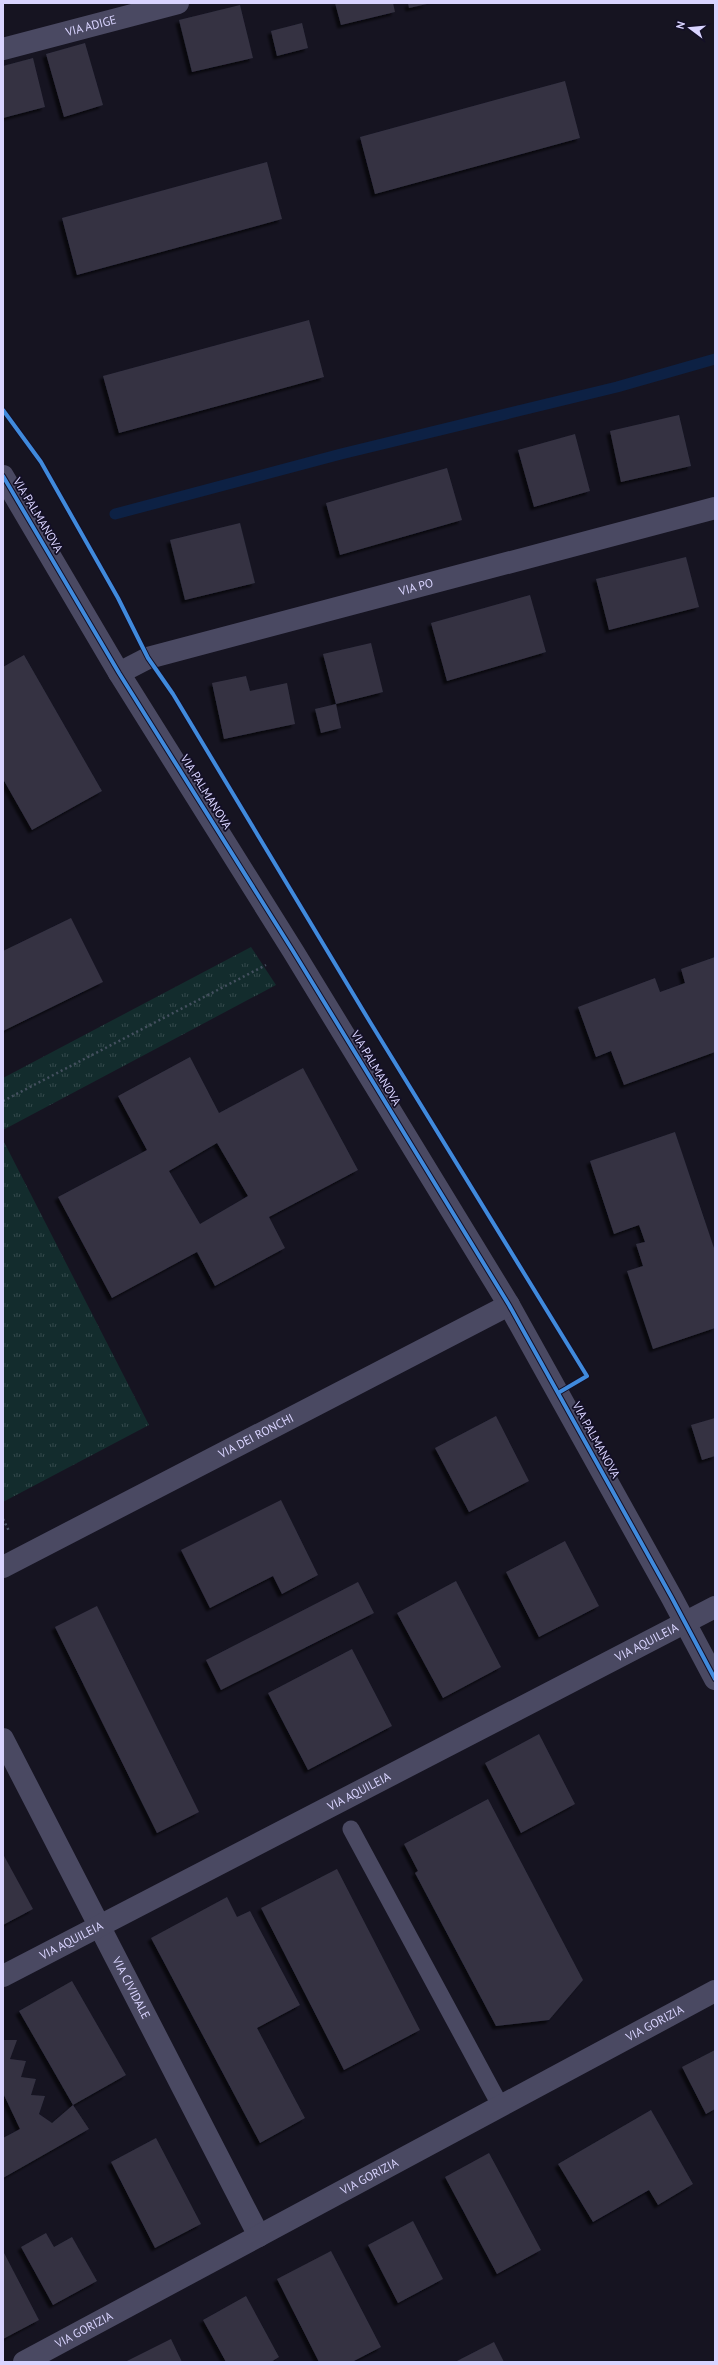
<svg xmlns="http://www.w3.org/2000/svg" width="718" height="2365" font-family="'PT Sans',sans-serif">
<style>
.park{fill:url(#park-tufts)}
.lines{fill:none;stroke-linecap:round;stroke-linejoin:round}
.stream{stroke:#0d2144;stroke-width:11}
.building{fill:#343243;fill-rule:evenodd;filter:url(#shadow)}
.path{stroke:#44505f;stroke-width:2.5;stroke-dasharray:2 3;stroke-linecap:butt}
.lane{stroke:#4a4962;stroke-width:17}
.street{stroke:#4a4962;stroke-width:22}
.cycleway-casing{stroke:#130f26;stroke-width:6}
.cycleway{stroke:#408adc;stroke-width:4}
.labels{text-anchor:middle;stroke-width:3.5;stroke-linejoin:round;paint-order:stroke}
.street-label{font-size:12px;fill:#d9d4ff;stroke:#130f26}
</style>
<defs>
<pattern id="park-tufts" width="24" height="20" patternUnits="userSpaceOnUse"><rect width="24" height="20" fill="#132c2d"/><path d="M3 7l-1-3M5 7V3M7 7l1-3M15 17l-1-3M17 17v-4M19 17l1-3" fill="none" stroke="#354a4c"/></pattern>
<filter id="shadow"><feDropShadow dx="-3.5" dy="3.5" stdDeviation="1" flood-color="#0009"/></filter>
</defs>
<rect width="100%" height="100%" fill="#161421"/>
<!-- park -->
<path class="park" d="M251,947l25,38 -273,145v-52z
M3,1140l146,285 -146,77z"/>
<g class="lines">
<!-- stream -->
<path class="stream" d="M115,514l226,-60 276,-67 98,-28"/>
</g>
<!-- building -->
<path class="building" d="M335,3h58l2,9 -54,13z
M408,3h19v1l-18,4z
M240,5l13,53 -61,14 -13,-52z
M302,23l6,25 -31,8 -6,-25z
M85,43l18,62 -39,12 -18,-63z
M33,58l12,49 -42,11v-52z
M565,81l15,57 -205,56 -15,-57z
M267,162l15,57 -205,56 -15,-57z
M309,320l15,57 -205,56 -16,-57z
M679,415l12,51 -70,16 -11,-51z
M575,434l15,57 -56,16 -16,-57z
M447,468l15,52 -122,35 -14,-52z
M240,523l15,60 -70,17 -15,-60z
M686,557l13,50 -90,23 -13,-51z
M530,595l16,57 -99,29 -16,-58z
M371,643l12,49 -47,12 -13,-50z
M24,655l78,136 -70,39 -29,-51v-112z
M246,676l4,15 37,-8 8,41 -71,15 -12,-56z
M336,704l5,24 -20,5 -6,-24z
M71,918l32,64 -100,49v-80z
M715,957v95l-91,33 -13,-34 -15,6 -18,-50 77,-29 5,14 25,-9 -4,-14z
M190,1057l29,56 84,-45 55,102 -89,47 16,31 -70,38 -18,-34 -85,46 -54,-101 89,-47 -29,-54zM217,1143l31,53 -48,28 -31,-53z
M675,1132l40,119v77l-62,21 -26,-78 16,-5 -7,-22 9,-2 -6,-17 -25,9 -24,-73z
M496,1416l33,65 -60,31 -34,-64z
M715,1418v38l-13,4 -11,-35z
M281,1500l37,75 -36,19 -9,-18 -63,32 -29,-58z
M565,1541l34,65 -60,31 -33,-65z
M456,1581l45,86 -58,31 -46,-85z
M358,1582l16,31 -153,77 -15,-30z
M97,1606l102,206 -42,21 -102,-206z
M352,1649l40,77 -84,44 -40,-77z
M539,1734l36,70 -54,29 -36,-70z
M488,1799l95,181 -34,40 -53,6 -81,-153 3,-2 -14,-27z
M3,1854l30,55 -30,16z
M337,1869l83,161 -76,40 -83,-162z
M227,1897l10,20 13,-6 50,94 -43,23 48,90 -45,25 -109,-205z
M72,1981l54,94 -53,30 -54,-94z
M3,2040h14l-7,19 16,2 -5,16 15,2 -5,16 14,1 -6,18 13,9 21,-18 16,24 -86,49v-40l17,-9 -17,-36z
M715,2050v59l-9,5 -24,-47z
M651,2110l42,74 -35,21 -9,-15 -56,32 -35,-58z
M156,2138l45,86 -46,24 -44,-86z
M489,2153l52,97 -44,24 -52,-97z
M413,2221l30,58 -45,24 -30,-58z
M46,2233l8,14 18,-10 25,44 -44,24 -32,-58z
M3,2251l36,69 -36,19z
M331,2251l50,96 -29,15h-33l-42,-83z
M246,2296l33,61 -8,5h-45l-23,-42z
M171,2339l11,23h-57z
M494,2342l10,20h-49z"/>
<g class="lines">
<!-- path -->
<path class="path" d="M3,1101l263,-136
M3,1519l6,12"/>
<!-- lane -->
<path class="lane" d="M351,1829l149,276"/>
<!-- street -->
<g class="street">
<path id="s1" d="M3,49l175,-46"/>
<path d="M3,476l116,197 174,278 216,354 163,293 43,81"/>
<path id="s2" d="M119,673l29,-15 567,-150"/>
<path id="s3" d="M3,1567l506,-262"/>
<path id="s4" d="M3,1739l256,497"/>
<path id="s5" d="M3,1976l712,-369"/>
<path id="s6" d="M24,2362l691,-371"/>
</g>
<defs>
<path id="cycleway" d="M3,410l38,52 77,136 30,60 25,36 197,328 217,354 -29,17
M3,476l116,197 174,278 216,354 163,293 43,81"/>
</defs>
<!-- cycleway casing -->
<use href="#cycleway" class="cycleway-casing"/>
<!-- cycleway -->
<use href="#cycleway" class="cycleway"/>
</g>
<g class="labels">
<!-- street labels -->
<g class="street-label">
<text dy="4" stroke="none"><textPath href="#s1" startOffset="91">VIA ADIGE</textPath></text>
<text transform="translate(38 515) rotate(59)" y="4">VIA PALMANOVA</text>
<text dy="4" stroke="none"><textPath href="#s2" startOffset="310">VIA PO</textPath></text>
<text transform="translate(206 792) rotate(58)" y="4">VIA PALMANOVA</text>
<text transform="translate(376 1068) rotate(59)" y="4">VIA PALMANOVA</text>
<text dy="4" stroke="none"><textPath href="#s3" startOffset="285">VIA DEI RONCHI</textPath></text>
<text transform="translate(596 1440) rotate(61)" y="4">VIA PALMANOVA</text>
<text dy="4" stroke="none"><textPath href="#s5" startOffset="725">VIA AQUILEIA</textPath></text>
<text dy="4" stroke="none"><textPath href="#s5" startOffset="401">VIA AQUILEIA</textPath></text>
<text dy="4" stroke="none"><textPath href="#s5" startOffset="77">VIA AQUILEIA</textPath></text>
<text dy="4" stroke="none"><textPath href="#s4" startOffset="280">VIA CIVIDALE</textPath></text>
<text dy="4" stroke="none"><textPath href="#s6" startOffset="716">VIA GORIZIA</textPath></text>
<text dy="4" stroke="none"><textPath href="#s6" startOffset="392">VIA GORIZIA</textPath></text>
<text dy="4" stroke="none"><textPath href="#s6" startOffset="68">VIA GORIZIA</textPath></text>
</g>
</g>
<!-- border -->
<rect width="718" height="2365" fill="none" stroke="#d9d4ff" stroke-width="8"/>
<!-- north arrow -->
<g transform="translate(690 28) rotate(286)" stroke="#130f26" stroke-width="3" paint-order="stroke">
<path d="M0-3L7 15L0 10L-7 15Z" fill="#d9d4ff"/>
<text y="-6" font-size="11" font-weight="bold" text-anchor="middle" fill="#d9d4ff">N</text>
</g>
</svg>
